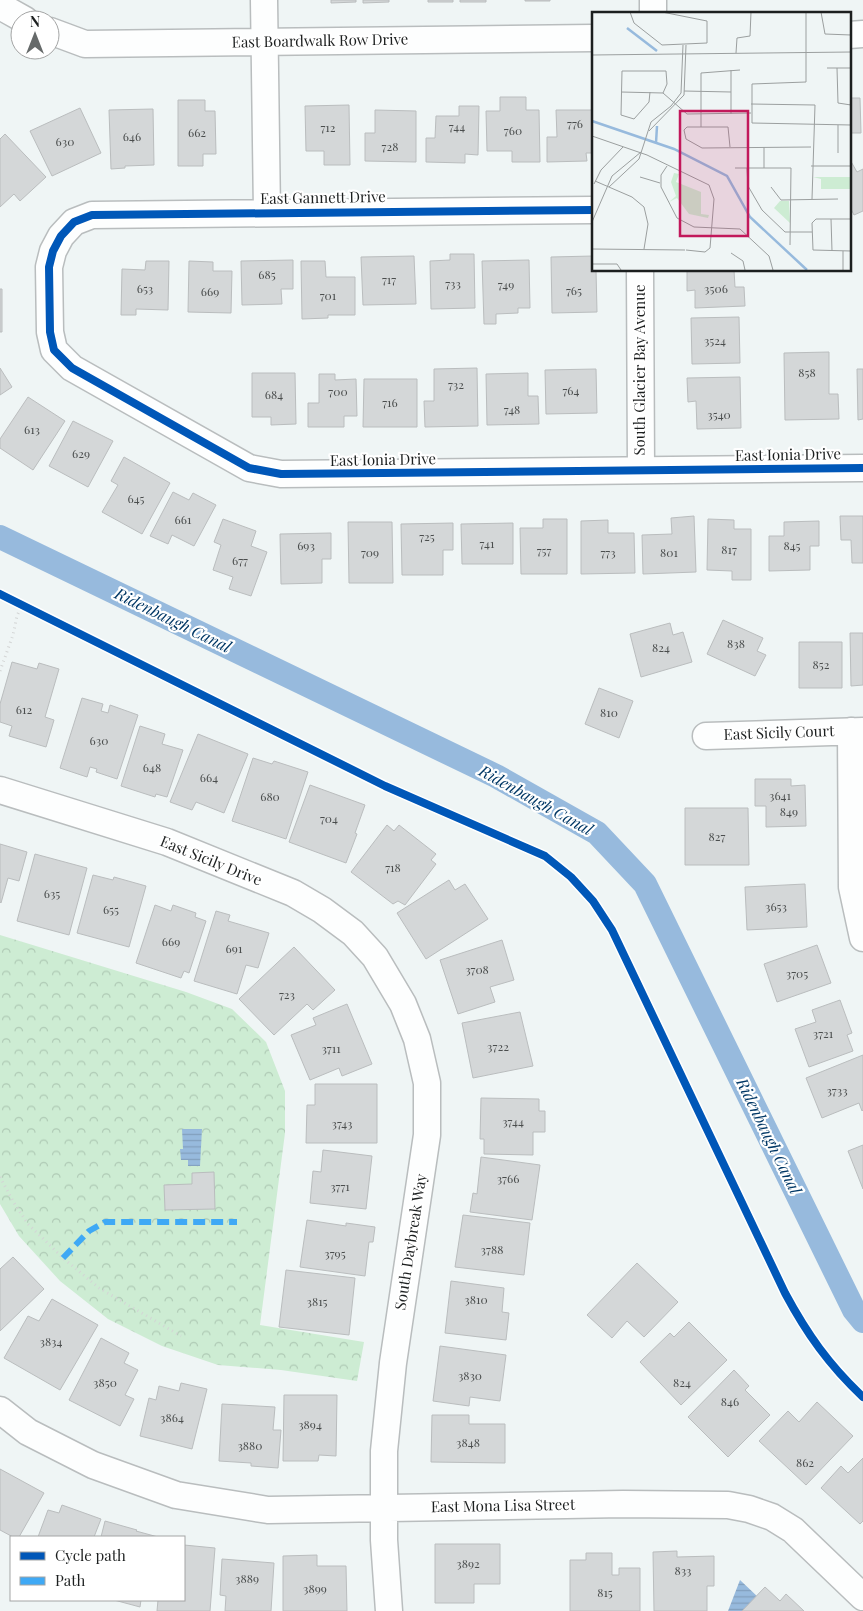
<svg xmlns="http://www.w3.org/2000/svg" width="863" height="1611" font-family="'Playfair Display',serif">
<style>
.park{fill:url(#park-crowns)}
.water{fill:url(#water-rules)}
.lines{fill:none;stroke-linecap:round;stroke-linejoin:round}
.canal{stroke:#97badd;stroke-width:24}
.building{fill:#d4d7d8;stroke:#babdbe}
.minor-casing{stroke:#b9bdbe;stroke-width:29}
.path{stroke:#d3d5d5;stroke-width:3;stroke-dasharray:1 4;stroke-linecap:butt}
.minor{stroke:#fdfefe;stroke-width:26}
.quiet{stroke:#3fa9f5;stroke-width:6;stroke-dasharray:12 6;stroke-linecap:butt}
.cycleway-casing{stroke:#fff;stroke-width:11}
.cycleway{stroke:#0057b8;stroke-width:8}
.labels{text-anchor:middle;stroke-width:4.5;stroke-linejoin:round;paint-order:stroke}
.number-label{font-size:12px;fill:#4a4d4d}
.street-label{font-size:15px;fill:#1c1f1f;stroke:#fff}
.water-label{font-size:16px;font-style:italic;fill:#003765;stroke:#fff}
.inset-river{fill:none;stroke:#97badd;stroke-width:2.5}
.inset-road{fill:none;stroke:#9b9f9f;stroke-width:1}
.view{fill:#c2185b;fill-opacity:0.15;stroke:#c2185b;stroke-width:2.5}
.inset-edge{fill:none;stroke:#1c1f1f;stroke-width:2.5}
</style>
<defs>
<pattern id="park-crowns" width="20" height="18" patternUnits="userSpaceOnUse" patternTransform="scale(1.25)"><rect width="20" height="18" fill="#cdecd3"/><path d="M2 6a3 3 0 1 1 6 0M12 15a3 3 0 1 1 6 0" fill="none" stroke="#afcab5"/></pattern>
<pattern id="water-rules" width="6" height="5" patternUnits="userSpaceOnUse" patternTransform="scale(1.25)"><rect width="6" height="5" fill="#97badd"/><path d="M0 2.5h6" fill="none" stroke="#829fbd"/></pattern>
</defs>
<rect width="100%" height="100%" fill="#eff5f5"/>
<!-- park -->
<path class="park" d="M0,935l186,57 46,17 34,33 19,49v42l-25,192 104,17 -7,39 -76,-11 -63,-5 -56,-19 -54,-27 -48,-38 -41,-45 -19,-32z"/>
<!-- water -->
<path class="water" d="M182,1129h20l-2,37h-12v-6h-7l-1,-11h3z
M740,1580l19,18 -13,13h-18z"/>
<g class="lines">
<!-- canal -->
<path class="canal" d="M0,537l496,239 101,57 48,51 209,426 9,11"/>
</g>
<!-- building -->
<path class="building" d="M331,0h25v2l-25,1z
M363,0h26v2l-26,1z
M428,0h25v2h-25z
M460,0h26v2h-26z
M525,0h25v1h-25z
M849,74h2v24h9l1,35h-12z
M500,97h26v13h13l1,52h-28v-11h-25l-1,-40h14z
M178,100h27v11h10l1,43h-13v12h-25z
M349,105l1,60h-26v-14h-18l-1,-45z
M459,106h20l-1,49 -13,-1v9l-39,-1v-24h9l1,-22h23z
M80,108l21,45 -49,23 -22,-45z
M153,109l1,56 -29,1v2l-14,1 -2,-59z
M375,110l41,1v51l-51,-1v-28h10z
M556,110h37v43h-7l1,8 -40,1v-25h10z
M5,134l41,43 -26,24 -6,-7 -14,13v-68z
M849,158l8,14 6,-3v42l-9,4 -5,-10z
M450,254h24l1,54 -44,1 -1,-48 20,-1z
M414,256l2,48 -53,1 -2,-48z
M593,256v14h3l1,42 -45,1 -1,-56z
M293,260v29h-12l1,15 -40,1 -1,-44z
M529,260l1,48h-12v5l-22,1v10h-12l-2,-63z
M146,261h23l-1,49 -32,-1v6h-15l1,-46 23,1z
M189,261l24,1v9h19l-1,42 -43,-1z
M301,261h24l1,16h29v38h-27v3l-26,1z
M687,270h47l1,17h9l1,19 -50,2v-18l-8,1z
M0,289h2v43h-2z
M739,317l1,46 -48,1 -1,-46z
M829,352v42h9l1,25 -54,1 -1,-67z
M0,368l12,19 -12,8z
M477,368l1,58 -53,1 -1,-26h10v-32z
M596,369l1,44 -51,1 -1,-44z
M857,369h6v50l-5,1z
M252,373h43l1,51 -25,1v-8h-19z
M528,373v23h10l1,28 -52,1 -1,-51z
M319,374h16v6l21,-1 1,37h-13v11h-36v-24h11z
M740,377l1,51 -44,1 -1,-28 -8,1 -1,-24z
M364,379h53v48h-54z
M28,397l37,24 -32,49 -33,-22v-9z
M73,421l40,20 -25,46 -39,-21z
M124,457l46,26 -28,51 -40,-22 16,-27 -7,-4z
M173,492l16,8 4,-7 23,12 -22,41 -22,-11 -4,9 -18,-8z
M694,516l2,56 -53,2 -1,-39 30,-1 -1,-16z
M840,516h23v47h-11l-1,-23h-10z
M223,519l33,12 -5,15 16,6 -16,44 -22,-7 4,-12 -20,-7 8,-25 -7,-3z
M543,519h24v55h-46l-1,-46h23z
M708,519l26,1v9h17v51h-19v-9l-25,-1z
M608,520v13h26l1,40 -54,1v-53z
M819,521v25h-9v24l-41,1v-35h15v-14z
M348,522h44l1,61h-44z
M453,523v27h-10v25h-41l-1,-51z
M513,523v41h-51l-1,-40z
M331,533v26h-9v24l-41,1 -1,-50z
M723,620l40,18 -6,13 9,4 -11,21 -48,-22z
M670,623l3,12 10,-3 9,30 -51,15 -11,-43z
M850,633h13v52l-12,1z
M799,642h43v46h-43z
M12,662l25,7 2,-6 20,6 -14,48 9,3 -8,27 -37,-11 3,-10 -12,-4v-18z
M599,688l34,13 -14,37 -34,-14z
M82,698l21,6 -2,7 7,2 2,-8 28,10 -21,64 -21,-7 1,-3 -7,-2 -3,10 -27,-9z
M140,726l25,8 -3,10 21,6 -16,47 -11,-3 -1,3 -34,-11z
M198,734l50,20 -24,59 -28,-11 -4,8 -22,-8z
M253,758l19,6 2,-3 34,11 -22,67 -54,-18z
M755,779h36v7l14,-1 1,41 -40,1v-21h-11z
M310,785l55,20 -10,28 2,1 -11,29 -57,-21z
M685,808h63l1,57h-64z
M387,825l7,6 5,-6 37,29 -5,6 5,4 -31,41 -7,-4 -5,3 -42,-32z
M0,844l27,8 -8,29 -11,-3 -7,25 -1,-1z
M35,854l52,14 -18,67 -52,-14z
M93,875l20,5 1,-3 32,9 -17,61 -52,-14z
M449,880l6,10 10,-6 23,35 -62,40 -29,-46z
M805,884l2,43 -60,3 -2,-43z
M155,905l16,6 2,-6 23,8 -1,4 11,4 -17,52 -5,-2 -3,7 -45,-15z
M216,911l14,4 -2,6 41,12 -11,35 -12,-3 -9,29 -43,-13z
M502,940l12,40 -24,7 5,15 -37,12 -18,-54z
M817,945l14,38 -54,19 -13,-38z
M294,947l41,43 -22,20 -6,-6 -33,31 -35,-36z
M840,1000l12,33 -5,2 6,16 -44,16 -14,-38 21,-7 -4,-12z
M347,1004l25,60 -30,12 -3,-8 -29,12 -19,-45 25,-10 -3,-7z
M520,1012l13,54 -60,12 -11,-55z
M863,1055v55l-1,1 -3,-8 -37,15 -16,-40z
M315,1084h62v59h-71l1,-38h8z
M481,1098l58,1v12h6v21h-12v23l-49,-1v-15h-4z
M863,1145v44l-15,-38z
M323,1150l49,6 -6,53 -56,-6 3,-32 8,1z
M481,1157l59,8 -8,55 -62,-8 3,-19 4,1z
M214,1172l1,37 -50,1 -1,-25 28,-1v-11z
M463,1215l67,8 -6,52 -69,-8z
M307,1220l39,6v-3l29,4 -2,15h-4l-4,34 -65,-9z
M13,1257l31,32 -44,42v-62z
M637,1263l41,39 -34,35 -17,-16 -15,17 -25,-23z
M286,1270l69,8 -6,57 -70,-8z
M451,1281l53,7 -2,24 7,1 -3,27 -61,-7z
M52,1299l46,26 -38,65 -56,-32 24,-42 11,5z
M689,1322l38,38 -46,45 -41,-43 30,-29 4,4z
M101,1338l28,15 -5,10 14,7 -13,25 9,4 -14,27 -51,-26z
M440,1346l66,9 -6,46 -30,-4 -1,9 -36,-5z
M734,1370l15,16 -4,4 25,25 -42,42 -40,-40z
M181,1383l26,6 -15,60 -52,-13 9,-38 7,2 3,-14 20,5z
M284,1395h53l-1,61 -17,-1 -1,6h-35z
M817,1402l36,34 -47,49 -47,-44 29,-30 11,11z
M222,1404l53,3 -2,23h8l-3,38 -27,-2v-3l-32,-2z
M432,1415h37v9h36v39l-74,-1z
M863,1458v63l-3,3 -39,-36 20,-22 7,7z
M0,1469l44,24 -25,44h-6l-13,-7z
M62,1505l39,14 -7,18h-56l10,-27 11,3z
M105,1521l32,9 -1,1 22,6h-57z
M435,1544h65v40h-26v19h-39z
M184,1545l31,3 -5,63h-53l1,-11h26z
M677,1551v6l37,-1v30h-7v25h-53l-1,-59z
M586,1553h26v22h7v-7h21v43h-70v-51h16z
M317,1555v11h29l1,45h-64v-55z
M222,1559l52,4 -3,48h-46l1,-15 -6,-1z
M765,1587l15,14 6,-7 18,17h-62z
M114,1600h27l-1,7z"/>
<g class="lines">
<defs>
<path id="minor" d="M264,0l3,213
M653,0v14
M0,6l25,14
M50,31l35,13 508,-6
M849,35l14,-1
M593,210l-501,5 -18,7 -13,14 -8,15 -4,16 1,65 4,18 18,18 177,100 32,6 582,-6
M640,270l1,200
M851,731l1,156 11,51
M706,736l157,-5
M0,790l167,52 126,51 29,17 31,23 22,24 28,47 14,35 10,44v52l-34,228 -9,88v89l5,71
M0,1410l28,22 65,33 83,30 92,15 355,-6 105,1 21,4 23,8 21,13 70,67"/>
</defs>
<!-- minor casing -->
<use href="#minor" class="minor-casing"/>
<!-- path -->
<path class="path" d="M0,671l13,-36 4,-19 5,-11
M0,1177l14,26 14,21 35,34 36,30 82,48"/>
<!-- minor -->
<use href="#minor" class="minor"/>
<!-- quiet -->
<path class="quiet" d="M63,1258l26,-27 16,-9h132"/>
<defs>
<path id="cycleway" d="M593,210l-501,5 -18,7 -13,14 -8,15 -4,16 1,65 4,18 18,18 177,100 32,6 582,-6
M0,594l385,192 160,70 26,21 22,24 19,29 173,363c22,41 44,72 78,104"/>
</defs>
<!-- cycleway casing -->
<use href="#cycleway" class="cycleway-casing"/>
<!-- cycleway -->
<use href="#cycleway" class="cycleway"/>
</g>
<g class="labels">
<!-- number labels -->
<g class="number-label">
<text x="575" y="128">776</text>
<text x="457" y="131">744</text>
<text x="328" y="132">712</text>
<text x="513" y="135">760</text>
<text x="197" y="137">662</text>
<text x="132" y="141">646</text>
<text x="65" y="146">630</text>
<text x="390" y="151">728</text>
<text x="267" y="279">685</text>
<text x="389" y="284">717</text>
<text x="453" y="288">733</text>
<text x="506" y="289">749</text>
<text x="145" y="293">653</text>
<text x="716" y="293">3506</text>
<text x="574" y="295">765</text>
<text x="210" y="296">669</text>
<text x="328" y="300">701</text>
<text x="715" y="345">3524</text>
<text x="807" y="377">858</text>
<text x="456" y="389">732</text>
<text x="571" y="395">764</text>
<text x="338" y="396">700</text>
<text x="274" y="399">684</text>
<text x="390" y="407">716</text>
<text x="512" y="414">748</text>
<text x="719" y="419">3540</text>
<text x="32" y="434">613</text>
<text x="81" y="458">629</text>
<text x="136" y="503">645</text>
<text x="183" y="524">661</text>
<text x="427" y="541">725</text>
<text x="487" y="548">741</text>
<text x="306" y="550">693</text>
<text x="792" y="550">845</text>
<text x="729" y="554">817</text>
<text x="544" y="555">757</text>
<text x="370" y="557">709</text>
<text x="608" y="557">773</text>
<text x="669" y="557">801</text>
<text x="240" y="565">677</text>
<text x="736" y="648">838</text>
<text x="661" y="652">824</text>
<text x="821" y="669">852</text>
<text x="24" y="714">612</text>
<text x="609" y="717">810</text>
<text x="99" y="745">630</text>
<text x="152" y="772">648</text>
<text x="209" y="782">664</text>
<text x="780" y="800">3641</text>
<text x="270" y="801">680</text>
<text x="789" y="816">849</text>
<text x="329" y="823">704</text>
<text x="717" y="841">827</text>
<text x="393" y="872">718</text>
<text x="52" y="898">635</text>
<text x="776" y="911">3653</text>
<text x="111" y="914">655</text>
<text x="171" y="946">669</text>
<text x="234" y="953">691</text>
<text x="477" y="974">3708</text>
<text x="797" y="978">3705</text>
<text x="287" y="999">723</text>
<text x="823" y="1038">3721</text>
<text x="498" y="1051">3722</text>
<text x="331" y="1053">3711</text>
<text x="837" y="1095">3733</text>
<text x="513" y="1126">3744</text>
<text x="342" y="1128">3743</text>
<text x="508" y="1183">3766</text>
<text x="340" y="1191">3771</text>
<text x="492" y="1254">3788</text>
<text x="335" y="1258">3795</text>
<text x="476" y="1304">3810</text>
<text x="317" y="1306">3815</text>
<text x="51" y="1346">3834</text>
<text x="470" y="1380">3830</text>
<text x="105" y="1387">3850</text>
<text x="682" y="1387">824</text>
<text x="730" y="1406">846</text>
<text x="172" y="1422">3864</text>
<text x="310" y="1429">3894</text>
<text x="468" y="1447">3848</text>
<text x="250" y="1450">3880</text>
<text x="805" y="1467">862</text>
<text x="468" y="1568">3892</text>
<text x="683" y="1575">833</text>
<text x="247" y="1583">3889</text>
<text x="315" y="1593">3899</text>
<text x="605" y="1597">815</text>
</g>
<!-- street labels -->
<g class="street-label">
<text transform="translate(320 41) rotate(-1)" y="5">East Boardwalk Row Drive</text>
<text transform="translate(323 198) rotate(-1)" y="5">East Gannett Drive</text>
<text transform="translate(640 370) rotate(-90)" y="5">South Glacier Bay Avenue</text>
<text transform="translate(788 455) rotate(-1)" y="5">East Ionia Drive</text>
<text transform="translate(383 460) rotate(-1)" y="5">East Ionia Drive</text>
<text transform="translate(779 733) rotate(-2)" y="5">East Sicily Court</text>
<text transform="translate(211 861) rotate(22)" y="5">East Sicily Drive</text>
<text transform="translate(411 1242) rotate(-81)" y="5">South Daybreak Way</text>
<text transform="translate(503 1506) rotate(-1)" y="5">East Mona Lisa Street</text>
</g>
<!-- water labels -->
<g class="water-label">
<text transform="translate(173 620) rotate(26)" y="6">Ridenbaugh Canal</text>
<text transform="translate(536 800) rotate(29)" y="6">Ridenbaugh Canal</text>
<text transform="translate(769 1136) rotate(64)" y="6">Ridenbaugh Canal</text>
</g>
</g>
<!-- overview -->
<g transform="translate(592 12)">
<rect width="259" height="259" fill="#eff5f5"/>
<path d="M221,165h38v12h-30v-10z" fill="#cdecd3"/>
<path d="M82,161l5,1 -3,8 25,10v22l8,1 -1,3 -19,-4 -12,-16 -8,4 7,-6 -5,-14zM188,189h9l1,22 -16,-15z" fill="#cdecd3"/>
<path class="inset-river" d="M35,16l30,23M0,109l82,28 53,27 23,41 57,53M64,131l1,-17"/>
<path class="inset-road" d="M38,0l4,11 28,22 45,-2v-22l-45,-9M214,0v70l-54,2v39l99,2M229,0l4,22 26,1M144,41l1,-15 13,-2 1,-24M0,43l259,-3M235,56h24M245,56l1,35 13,2M139,58v44M92,79l47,1M29,80l42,1 24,21 64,-1M58,80l-1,10 -15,17 -13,-4 1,-44h44l1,13 -4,9M159,92l64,1 -3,94M109,115v-54l39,-3M57,119l35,-36 2,-50M0,124l55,19 62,30 5,14 -4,49 -5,4 -19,-2M138,135l-2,-20h-41l-3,3 2,9 16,9 109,-1M172,135v21M246,141v-28M75,154l-6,9v12l16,31 17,9 46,2 29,27 4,14M219,154h40M143,156h56l-1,77M155,156l1,18 14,24 23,22h27M48,165l20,6M3,169l37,16 12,10 4,17 -4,25M2,172l7,-14 22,-23M17,175l30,-28 12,-37 20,-16 10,-13 2,-48M179,175l10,13 57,-1M239,207l1,32M259,207h-35l-4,4 1,27 38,1M0,210l20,-46 29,-24M0,237l93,1M251,239v19M139,241l12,8 2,9M0,252h25l4,6"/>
<path class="view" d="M88,99h68v125h-68z"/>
<rect width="259" height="259" class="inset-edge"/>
</g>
<!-- legend -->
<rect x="10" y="1536" width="175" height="65" fill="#ffffff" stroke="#a4a5a5"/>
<rect x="20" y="1552" width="25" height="8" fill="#0057b8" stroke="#a4a5a5"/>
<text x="55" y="1561" font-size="15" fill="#1c1f1f">Cycle path</text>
<rect x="20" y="1577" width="25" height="8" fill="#3fa9f5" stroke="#a4a5a5"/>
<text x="55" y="1586" font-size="15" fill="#1c1f1f">Path</text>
<!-- north arrow -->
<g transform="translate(35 35)"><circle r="24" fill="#ffffff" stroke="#a4a5a5"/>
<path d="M0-4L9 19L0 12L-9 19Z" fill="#666a6a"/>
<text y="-8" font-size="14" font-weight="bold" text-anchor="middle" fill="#1c1f1f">N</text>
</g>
</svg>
